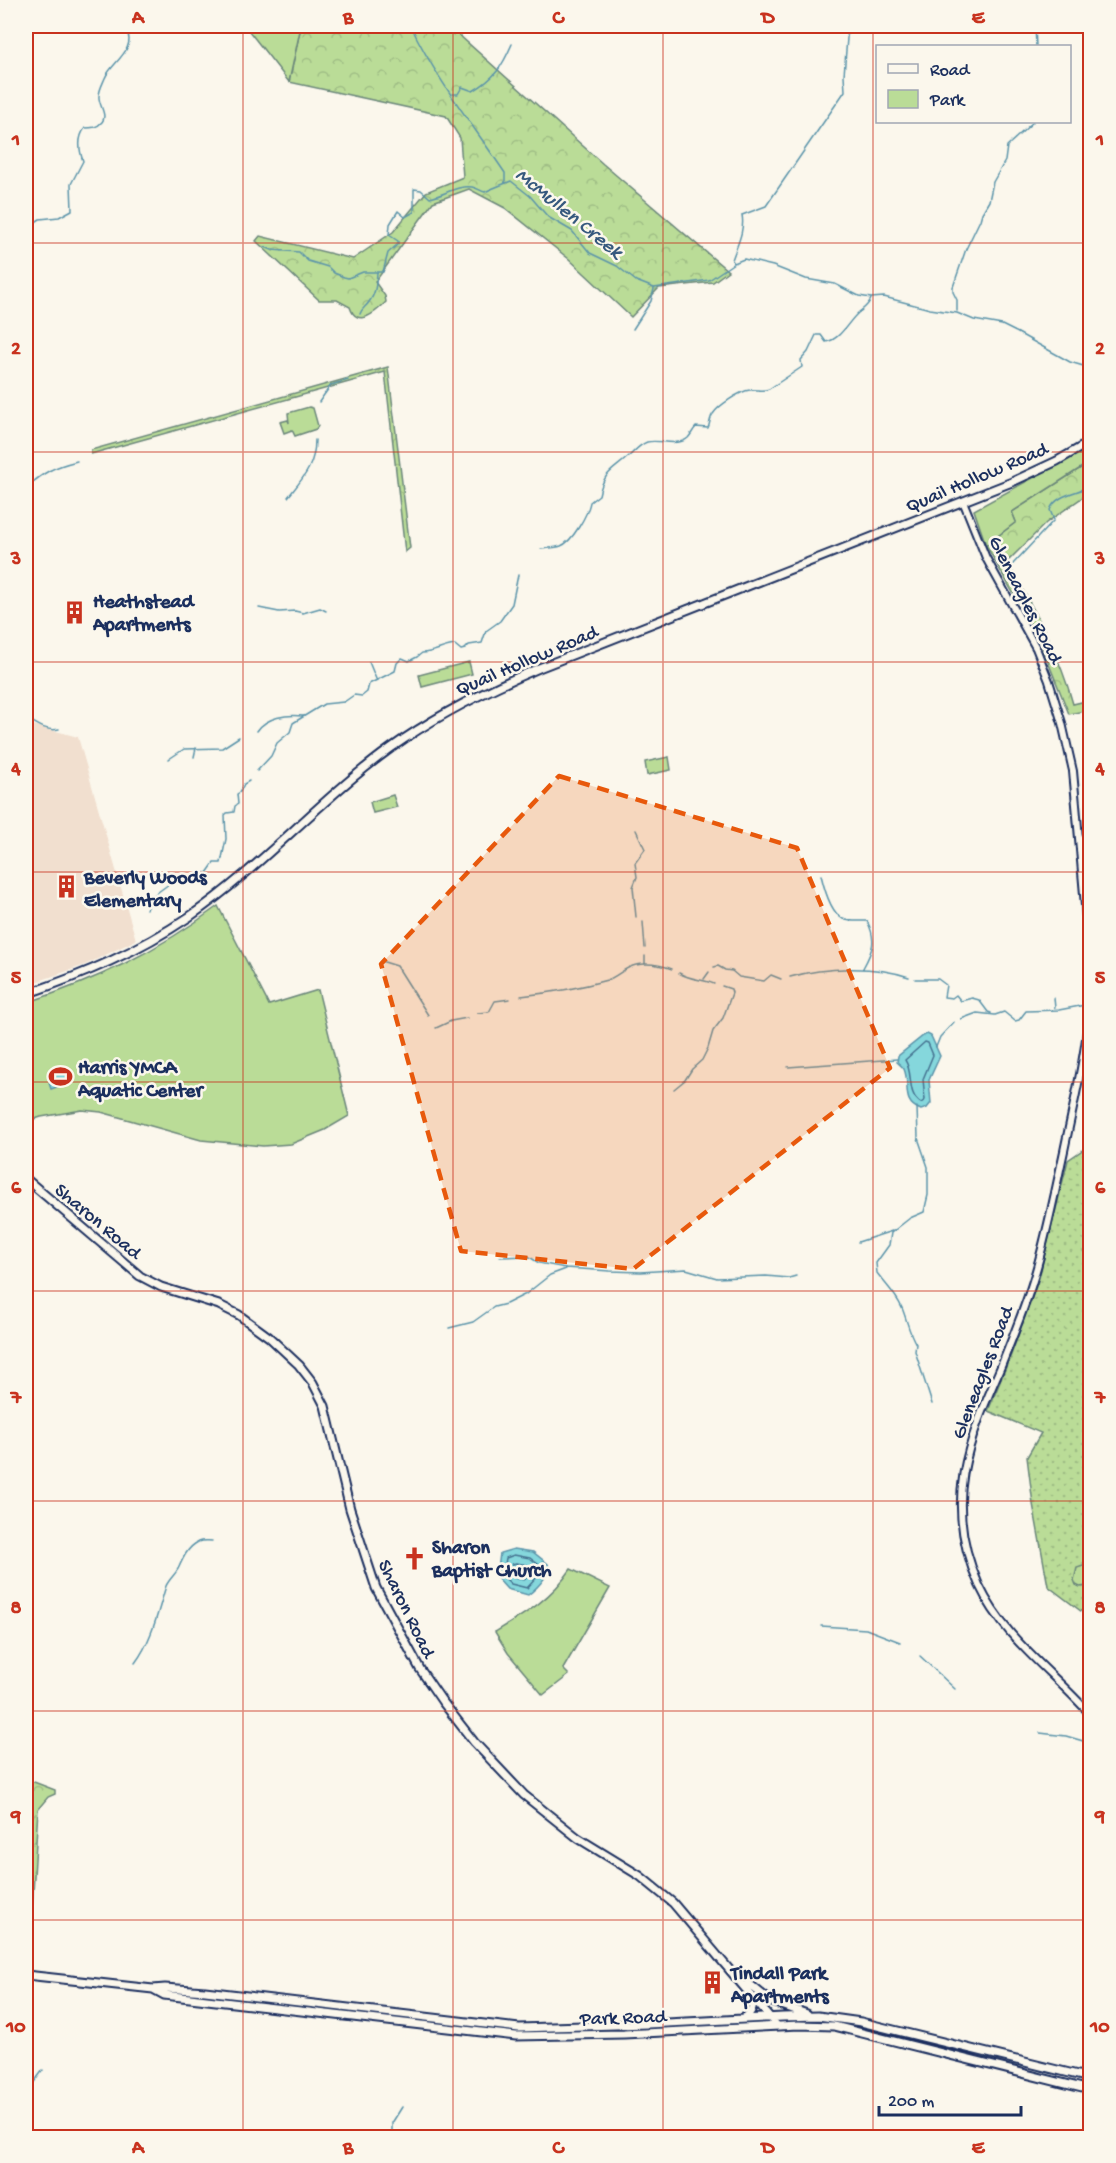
<svg xmlns="http://www.w3.org/2000/svg" width="1116" height="2163" font-family="'Gochi Hand',sans-serif">
<style>
.built{fill:#f1dfcf}
.grass{fill:url(#grass-dots);stroke:#6a867a;stroke-width:1.5}
.forest{fill:url(#forest-crowns);stroke:#6a867a;stroke-width:1.5}
.park{fill:#badc97;stroke:#6a867a;stroke-width:1.5}
.water{fill:#85d7dc;stroke:#5b94aa;stroke-width:1.5}
.lines{fill:none;stroke-linecap:round;stroke-linejoin:round}
.shore{stroke:#457290;stroke-width:1.5}
.stream{stroke:#5b94aa;stroke-width:1.5}
.tertiary-casing{stroke:#1b2f5e;stroke-width:10}
.secondary-casing{stroke:#1b2f5e;stroke-width:11}
.tertiary{stroke:#fbf7ec;stroke-width:6}
.secondary{stroke:#fbf7ec;stroke-width:7}
.marked{fill:#e8590c;fill-opacity:0.2;stroke:#e8590c;stroke-width:4.5;stroke-dasharray:12 8;stroke-linejoin:round}
.grid{fill:none;stroke:#c8321e;stroke-width:1.5;stroke-opacity:0.55}
.labels{text-anchor:middle;stroke-width:5;stroke-linejoin:round;paint-order:stroke}
.street-label{font-size:20px;fill:#1b2f5e;stroke:#fbf7ec}
.poi-label{font-size:20px;font-weight:bold;fill:#1b2f5e;stroke:#fbf7ec;text-anchor:start}
.water-label{font-size:21px;font-style:italic;fill:#36597e;stroke:#fbf7ec}
.neatline{fill:none;stroke:#c8321e;stroke-width:2}
.grid-label{font-size:20px;text-anchor:middle;font-weight:bold;fill:#c8321e}
</style>
<defs>
<pattern id="grass-dots" width="8" height="8" patternUnits="userSpaceOnUse" patternTransform="scale(1.5)"><rect width="8" height="8" fill="#badc97"/><path d="M2 2h.1M6 6h.1" fill="none" stroke="#9fbd85" stroke-width="1.8" stroke-linecap="round"/></pattern>
<pattern id="forest-crowns" width="20" height="18" patternUnits="userSpaceOnUse" patternTransform="scale(1.5)"><rect width="20" height="18" fill="#badc97"/><path d="M2 6a3 3 0 1 1 6 0M12 15a3 3 0 1 1 6 0" fill="none" stroke="#9fbd85"/></pattern>
</defs>
<rect width="100%" height="100%" fill="#fbf7ec"/>
<filter id="ink" filterUnits="userSpaceOnUse"><feTurbulence type="fractalNoise" baseFrequency=".0167" numOctaves="2"/><feDisplacementMap in="SourceGraphic" scale="12" xChannelSelector="R" yChannelSelector="G"/><feConvolveMatrix kernelMatrix="1 2 1 2 8 2 1 2 1" color-interpolation-filters="sRGB"/></filter>
<g filter="url(#ink)">
<!-- built -->
<path class="built" d="M26,723l52,14 58,203 -51,25 -49,17 -10,-33z"/>
<!-- grass -->
<path class="grass" d="M1090,1145v473l-42,-32 -15,-82 -6,-47 14,-24 -53,-22 23,-56 28,-77 29,-118z"/>
<!-- forest -->
<path class="forest" d="M301,26h148l154,138 125,107 -15,11 -54,6 -28,29 -62,-58 -64,-51 -36,-19 -36,13 -58,80 10,14 1,6c-10,10 -29,27 -36,5l-13,-7h-18l-63,-59 4,-5 93,23 40,-27 33,-40 37,-15 -3,-39 -14,-22 -157,-34z
M388,367l22,181 -5,4 -20,-180 -294,82v-4z
M1090,462v30l-44,31 -39,39c26,46 52,90 66,142l17,-4v10l-21,4 -31,-77 -52,-92 30,-23 -4,-10z
M26,1779l29,11v4l-7,3 -10,12 -6,101 -6,39z"/>
<!-- park -->
<path class="park" d="M245,26h56l-12,56z
M309,407l4,1 5,18 -2,3 -21,7 -3,-6 -8,3 -4,-11 8,-2 1,3 -1,-10z
M1090,447v15l-78,50 4,10 -30,23 -12,-35z
M469,662l3,12 -50,13 -3,-12z
M669,757l2,13 -24,5 -2,-13z
M393,795l4,12 -24,6 -3,-11z
M218,906l51,99 49,-15 31,126 -24,14 -34,14 -28,2 -62,-6 -100,-28 -19,-2 -41,7 -15,5v-119c73,-24 130,-51 192,-97z
M1086,1565l4,2v10l-3,9 -7,1 -4,-2 -2,-5 3,-12z
M571,1569l39,19 -47,81 6,6 -26,20 -35,-42 -13,-21c30,-18 56,-33 76,-63z"/>
<!-- water -->
<path class="water" d="M927,1034l4,2 9,20 -11,24 2,23 -4,5 -6,2c-21,-8 -10,-25 -17,-41 -2,-3 -5,-5 -7,-7l1,-6 25,-20z
M66,1067l5,15 -20,7 -2,-6 7,-3 -3,-9z
M514,1549l19,3 15,12c2,12 -10,23 -20,31l-21,-6 -10,-11 3,-25z"/>
<g class="lines">
<!-- shore -->
<path class="shore" d="M925,1042l3,1 5,12 -10,24 2,21 -4,3c-15,-9 -7,-30 -16,-43z
M514,1555l16,3 12,9 -2,7 -13,14 -16,-4 -8,-8 3,-18z
M516,1563l11,2 5,4v3l-8,8 -9,-2 -4,-4 1,-10z"/>
<!-- stream -->
<path class="stream" d="M411,26c25,53 62,99 94,147v10
M1035,26l1,20
M453,94h5l4,-7 11,4c22,-13 29,-24 39,-47
M26,228l14,-9 19,-2 13,-7 -1,-26 12,-23c-4,-11 -5,-24 2,-33 6,0 12,0 17,-6 6,-7 -4,-18 -3,-26 0,-6 4,-13 6,-18 6,-15 33,-29 21,-48h-6l1,-4
M265,247l7,3 27,2 9,9 20,6 6,6 10,4 4,1 15,-6h20l5,-19 10,-9v-3l-9,-6 1,-11 8,-13 7,6 9,-5v-23l7,1 9,8c14,-3 28,-13 42,-11 5,1 9,4 13,5 9,-5 17,-7 26,-11l19,15 18,21 24,14 18,22 27,13 19,15 18,7 55,-8 25,-17 10,-4 4,1 25,6 33,13 29,5 24,12 12,2 13,-1 46,12 27,4 17,7 28,5 16,8 52,29 20,6
M734,263l-2,-3c5,-15 13,-29 10,-45l24,-9 79,-115 -1,-16 4,-49
M957,311v-11l-4,-8v-5l13,-38 14,-29 2,-7 7,-12 4,-19 12,-21 2,-15 26,-24
M360,314c2,-6 6,-7 9,-12 7,-8 7,-19 8,-29
M633,329l18,-28 3,-12
M319,402l12,-17 17,-5
M26,488c18,-16 27,-21 51,-27
M288,497c15,-19 27,-31 27,-57
M541,549c6,-1 14,-1 20,-3 11,-4 27,-32 29,-44l9,-7c5,-24 14,-24 30,-39 6,-5 10,-11 18,-14 12,-3 31,5 41,-4 3,-3 5,-8 8,-11l12,1c2,-4 2,-11 5,-14 5,-8 27,-23 37,-24 7,-1 12,2 19,-1l33,-22 -1,-7 7,-8 8,-17h5l5,7c15,-3 21,-19 32,-29 6,-5 10,-7 13,-14
M1012,565l42,-45 -4,-10c6,-16 28,-17 40,-24
M259,608l20,4 16,-1 8,2 17,-5 6,3
M369,662l7,17
M26,718c10,6 21,14 33,11
M257,731c9,-14 30,-17 46,-15
M194,757l2,-9
M169,759l15,-10 38,-1 17,-11
M257,771l14,-15 6,-13 13,-11 3,-9 31,-19 20,-2 10,-7 8,1 5,-4 2,-8 26,-13 2,-8 5,-5 7,3 8,-4 5,-4c11,0 22,-7 33,-8l6,5 4,-1 4,-4 13,-2 4,-12 14,-10 12,-17 6,-29
M636,830l9,19 -10,14 2,14 -4,10 3,30
M821,875c3,13 9,37 22,44 7,3 16,2 24,2 10,19 6,29 -4,47
M146,909l8,-14 15,-11 12,-2 12,-6 4,1 5,-4h5l7,-10h7l5,-24 -1,-24 2,-2 7,-1 1,-6 3,-2 -1,-10 3,-2 4,-8 5,-3
M643,922l2,26
M381,961l16,5 31,49
M645,963v-7
M714,967l4,-1 7,4 7,1 7,6 25,4 7,-6 10,4
M679,973c12,7 23,6 35,11
M790,977c35,-10 84,-12 119,0
M704,979l5,-7
M915,979h23l8,6 -2,12 8,1 4,-3 5,6 11,-3 7,2 9,12 3,1
M521,996c28,-3 58,-8 86,-16 11,-4 18,-13 29,-15 11,-2 25,0 36,4
M1054,998l1,10
M477,1013l12,-1 6,-11 15,-2
M961,1019l16,-6 18,2 9,-3 11,9 4,-1 7,-9 33,-1 26,-5
M436,1028l15,-7 16,-3
M936,1047l4,-10 14,-15
M788,1067l109,-8
M674,1089l11,-9 7,-11 10,-9 6,-12 5,-17 10,-13 9,-25 -1,-4 -9,-3
M917,1107l1,31 10,29v28l-4,17 -14,6 -19,15 -2,12 -13,18 1,10c9,12 19,21 25,35 5,12 7,25 14,36l-1,7 17,53
M858,1242l34,-11
M500,1257l28,-1 11,7 27,5 44,3 31,1 45,-3 31,9 49,-2 23,2 7,-2
M449,1328l24,-6 21,-15 12,-3 20,-10 24,-19 16,-6
M821,1626l45,3 34,13
M920,1656l35,33
M135,1663c17,-22 23,-52 31,-77 3,-7 10,-12 13,-19 4,-9 9,-20 19,-25 4,-2 9,-1 14,-1
M1040,1733l26,3 24,7
M26,2093l17,-23
M392,2138v-15l10,-16"/>
<defs>
<path id="tertiary" d="M963,501l23,57 50,90 13,33 13,42 11,48 17,191
M1090,1004c-4,50 -16,98 -26,147 -9,41 -17,83 -29,123 -9,31 -21,60 -33,90 -33,76 -61,137 -23,221 26,55 72,85 111,129"/>
<path id="secondary" d="M26,994c59,-20 111,-42 163,-77 73,-50 131,-118 202,-169 46,-33 96,-58 148,-80l473,-186 45,-21 33,-19
M26,1179l114,97 21,11 58,18 20,10 30,22 30,28 14,18 12,23 25,103 26,79 44,81 22,32 32,41 50,53 54,43 62,38 33,27 104,123
M26,1975l127,14 12,-1 40,3 314,37 129,-4 135,-7 35,-1 43,6 229,56
M748,1983l22,18 37,13
M153,1989l11,6 352,41 108,-2 175,-9 35,1 256,64
M744,2018c8,-5 10,-12 8,-21"/>
</defs>
<!-- tertiary casing -->
<use href="#tertiary" class="tertiary-casing"/>
<!-- secondary casing -->
<use href="#secondary" class="secondary-casing"/>
<!-- tertiary -->
<use href="#tertiary" class="tertiary"/>
<!-- secondary -->
<use href="#secondary" class="secondary"/>
</g>
</g>
<!-- marked area -->
<path class="marked" d="M559,776l238,72 93,220 -257,201 -172,-18 -80,-287z"/>
<!-- grid -->
<path class="grid" d="M243,26v2112M453,26v2112M663,26v2112M873,26v2112M26,243h1064M26,452h1064M26,662h1064M26,872h1064M26,1082h1064M26,1291h1064M26,1501h1064M26,1711h1064M26,1920h1064"/>
<!-- icons -->
<defs>
<symbol id="building-bare" viewBox="-9 -9 18 18"><path d="M-4-6H4V6H1V3H-1V6H-4ZM-2.5-4.3h1.7v1.8h-1.7ZM.8-4.3h1.7v1.8H.8ZM-2.5-1h1.7V.8h-1.7ZM.8-1h1.7V.8H.8Z" fill="#c8321e" stroke="#fbf7ec" stroke-width="2.5" paint-order="stroke"/></symbol>
<symbol id="stadium-bare" viewBox="-9 -9 18 18"><path d="M0-5a6.5 5 0 1 0 0 10a6.5 5 0 1 0 0-10ZM-3.5-1.8h7v3.6h-7Z" fill="#c8321e" stroke="#fbf7ec" stroke-width="2.5" paint-order="stroke"/></symbol>
<symbol id="church-bare" viewBox="-9 -9 18 18"><path d="M-1.2-6h2.4v3.5h3.3v2.4h-3.3V6h-2.4V-.1h-3.3v-2.4h3.3Z" fill="#c8321e" stroke="#fbf7ec" stroke-width="2.5" paint-order="stroke"/></symbol>
</defs>
<g fill-rule="evenodd">
<use href="#building-bare" x="58" y="596" width="33" height="33"/>
<use href="#building-bare" x="50" y="870" width="33" height="33"/>
<use href="#stadium-bare" x="44" y="1060" width="33" height="33"/>
<use href="#church-bare" x="398" y="1542" width="33" height="33"/>
<use href="#building-bare" x="696" y="1966" width="33" height="33"/>
</g>
<g class="labels">
<!-- street labels -->
<g class="street-label">
<text transform="translate(976 476) rotate(-23)" y="7">Quail Hollow Road</text>
<text transform="translate(1027 599) rotate(63)" y="7">Gleneagles Road</text>
<text transform="translate(526 659) rotate(-23)" y="7">Quail Hollow Road</text>
<text transform="translate(99 1220) rotate(40)" y="7">Sharon Road</text>
<text transform="translate(981 1372) rotate(-69)" y="7">Gleneagles Road</text>
<text transform="translate(408 1608) rotate(64)" y="7">Sharon Road</text>
<text transform="translate(623 2016) rotate(-2)" y="7">Park Road</text>
</g>
<!-- poi labels -->
<g class="poi-label">
<text x="93" y="607">Heathstead<tspan x="93" dy="23">Apartments</tspan></text>
<text x="84" y="883">Beverly Woods<tspan x="84" dy="23">Elementary</tspan></text>
<text x="78" y="1073">Harris YMCA<tspan x="78" dy="23">Aquatic Center</tspan></text>
<text x="432" y="1553">Sharon<tspan x="432" dy="23">Baptist Church</tspan></text>
<text x="731" y="1979">Tindall Park<tspan x="731" dy="23">Apartments</tspan></text>
</g>
<!-- water labels -->
<g class="water-label">
<text transform="translate(570 212) rotate(39)" y="7">McMullen Creek</text>
</g>
</g>
<!-- margin -->
<rect width="1116" height="2163" fill="none" stroke="#fbf7ec" stroke-width="66"/>
<!-- legend -->
<rect x="876" y="45" width="195" height="78" fill="#fbf7ec" stroke="#a1a7b3" stroke-width="1.5"/>
<rect x="888" y="64" width="30" height="9" fill="#fbf7ec" stroke="#a1a7b3" stroke-width="1.5"/>
<text x="930" y="75" font-size="18" fill="#1b2f5e">Road</text>
<rect x="888" y="90" width="30" height="18" fill="#badc97" stroke="#a1a7b3" stroke-width="1.5"/>
<text x="930" y="105" font-size="18" fill="#1b2f5e">Park</text>
<!-- scale -->
<path d="M879 2106v9h142v-9" fill="none" stroke="#1b2f5e" stroke-width="3"/>
<text x="888" y="2106" font-size="18" fill="#1b2f5e" stroke="#fbf7ec" stroke-width="4.5" paint-order="stroke">200 m</text>
<rect x="33" y="33" width="1050" height="2097" class="neatline"/>
<g class="grid-label">
<text x="138" y="23">A</text>
<text x="348" y="23">B</text>
<text x="558" y="23">C</text>
<text x="768" y="23">D</text>
<text x="978" y="23">E</text>
<text x="16" y="145">1</text>
<text x="1100" y="145">1</text>
<text x="16" y="354">2</text>
<text x="1100" y="354">2</text>
<text x="16" y="564">3</text>
<text x="1100" y="564">3</text>
<text x="16" y="774">4</text>
<text x="1100" y="774">4</text>
<text x="16" y="983">5</text>
<text x="1100" y="983">5</text>
<text x="16" y="1193">6</text>
<text x="1100" y="1193">6</text>
<text x="16" y="1403">7</text>
<text x="1100" y="1403">7</text>
<text x="16" y="1613">8</text>
<text x="1100" y="1613">8</text>
<text x="16" y="1822">9</text>
<text x="1100" y="1822">9</text>
<text x="16" y="2032">10</text>
<text x="1100" y="2032">10</text>
<text x="138" y="2153">A</text>
<text x="348" y="2153">B</text>
<text x="558" y="2153">C</text>
<text x="768" y="2153">D</text>
<text x="978" y="2153">E</text>
</g>
</svg>
